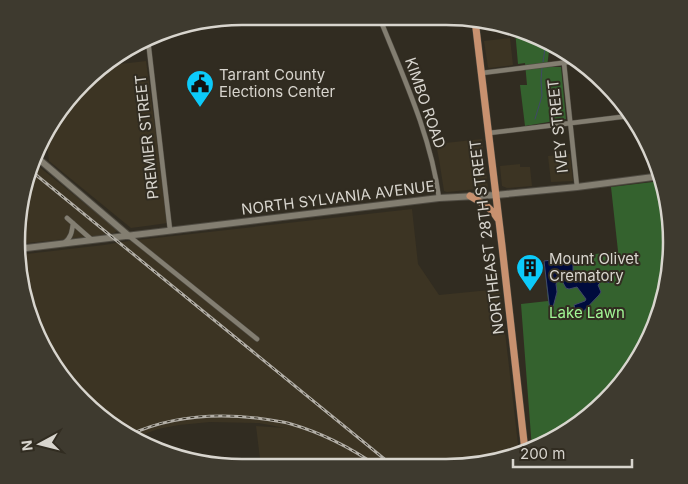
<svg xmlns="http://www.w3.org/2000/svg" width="688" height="484" font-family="Inter,sans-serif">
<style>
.built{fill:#3c3423}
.green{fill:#34622e}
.water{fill:#000b3d;stroke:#414868}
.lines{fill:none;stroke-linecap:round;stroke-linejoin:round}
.stream{stroke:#414868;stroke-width:1}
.street-casing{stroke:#4e4a41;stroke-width:5.5}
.secondary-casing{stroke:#4e4a41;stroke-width:8}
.primary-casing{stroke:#4e4a41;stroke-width:8}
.street{stroke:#837e71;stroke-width:4.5}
.secondary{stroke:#837e71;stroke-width:6}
.primary{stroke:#c8916f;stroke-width:7}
.rail-casing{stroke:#b2aea6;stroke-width:3}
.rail{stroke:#312c21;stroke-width:1;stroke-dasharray:4;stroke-linecap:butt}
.labels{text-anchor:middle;stroke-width:4;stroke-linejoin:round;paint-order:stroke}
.poi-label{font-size:15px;fill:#d8d5ce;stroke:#312c21;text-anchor:start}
.street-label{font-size:15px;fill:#d8d5ce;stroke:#312c21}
.park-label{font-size:15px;fill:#a1f795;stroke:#312c21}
.rim{fill:none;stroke:#d8d5ce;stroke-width:2.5}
</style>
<rect width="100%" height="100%" fill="#312c21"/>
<!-- built -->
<path class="built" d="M510,38l3,27 -24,3 -1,-1 -4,-26z
M146,61l22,162 -37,5 -82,-67 -3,-25 26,-43 31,-27z
M482,139l6,49 -41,4 -3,-1 -5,-32 -3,-15z
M570,154l3,27 -22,1 -3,-26z
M32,161l83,67 2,3 -3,2 -20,3 -76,8v-32z
M520,164v3h10l2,19 -25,2 -5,-2 -2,-20z
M412,209l6,55 21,31 61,-6 19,164 -43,13 -215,1 -5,-41 29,2 -26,-5 -49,-1 -31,3 -21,4 -24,9 -62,-47 -33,-49 -21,-70v-17l86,-10 25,-4z"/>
<!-- green -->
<path class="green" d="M515,30l35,13 -3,24h14l5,52 -41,7 -5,-41h7l-2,-22 -7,1z
M661,181l10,75 -22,86 -54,70 -49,33 -14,4 -11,-145 27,-3 -4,-40 74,-10 -7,-64z"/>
<!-- water -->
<path class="water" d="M566,258l7,7v12l24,-1 10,-4 3,1v8l-1,2 -6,-3 -5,5 3,7 -2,3 -20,21 -3,-3 -2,-8 11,-4 1,-2 -9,-12 -8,2 -3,-1 -4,-7 -5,1 -1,2 1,8 -5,19h-2l-6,-50z"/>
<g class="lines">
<!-- stream -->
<path class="stream" d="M543,62l3,-20
M535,119l7,-23 -1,-16 1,-12"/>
<defs>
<path id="street" d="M380,19c23,57 51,117 59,179
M148,40l22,190
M564,63l13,124
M482,73l95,-12
M489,133l140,-17
M67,218l25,22
M129,236l128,103
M64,243c7,-5 8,-11 9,-20
M246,467l12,-1"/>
<path id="secondary" d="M34,155l95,81
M18,249l421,-51 57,-3 81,-8 84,-11"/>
<path id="primary" d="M475,20l27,226 23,205
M470,196c12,7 21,11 28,23"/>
</defs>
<!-- street casing -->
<use href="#street" class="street-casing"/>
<!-- secondary casing -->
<use href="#secondary" class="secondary-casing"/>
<!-- primary casing -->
<use href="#primary" class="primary-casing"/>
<!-- street -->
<use href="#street" class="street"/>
<!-- secondary -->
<use href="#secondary" class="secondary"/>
<!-- primary -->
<use href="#primary" class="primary"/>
<defs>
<path id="rail" d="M30,170l363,296
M129,435c41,-19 84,-22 128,-17 12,2 23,3 34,6 31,9 60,24 86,42"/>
</defs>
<!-- rail casing -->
<use href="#rail" class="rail-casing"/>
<!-- rail -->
<use href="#rail" class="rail"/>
</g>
<!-- icons -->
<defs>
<symbol id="civic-pin" viewBox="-11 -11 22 30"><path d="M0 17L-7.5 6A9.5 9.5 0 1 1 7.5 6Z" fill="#0ccafa" stroke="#312c21"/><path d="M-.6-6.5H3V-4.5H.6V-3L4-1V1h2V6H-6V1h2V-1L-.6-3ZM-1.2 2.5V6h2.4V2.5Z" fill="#111"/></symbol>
<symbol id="building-pin" viewBox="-11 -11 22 30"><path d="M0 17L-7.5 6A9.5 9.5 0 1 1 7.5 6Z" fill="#0ccafa" stroke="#312c21"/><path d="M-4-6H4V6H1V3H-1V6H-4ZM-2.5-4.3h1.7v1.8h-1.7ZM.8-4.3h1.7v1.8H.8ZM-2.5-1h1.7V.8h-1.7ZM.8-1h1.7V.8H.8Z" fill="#111"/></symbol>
</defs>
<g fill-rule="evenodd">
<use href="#civic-pin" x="184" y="68" width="32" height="43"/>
<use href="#building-pin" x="514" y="252" width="32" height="43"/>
</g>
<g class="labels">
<!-- poi labels -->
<g class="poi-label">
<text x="219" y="80">Tarrant County<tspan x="219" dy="17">Elections Center</tspan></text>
<text x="549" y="264">Mount Olivet<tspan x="549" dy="17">Crematory</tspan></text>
</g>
<!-- street labels -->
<g class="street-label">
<text transform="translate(425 103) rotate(71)" y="5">KIMBO ROAD</text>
<text transform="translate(558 126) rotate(-96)" y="5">IVEY STREET</text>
<text transform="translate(147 137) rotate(-96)" y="5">PREMIER STREET</text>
<text transform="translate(338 198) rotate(-7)" y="5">NORTH SYLVANIA AVENUE</text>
<text transform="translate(487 237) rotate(-97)" y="5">NORTHEAST 28TH STREET</text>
</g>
<!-- park labels -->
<g class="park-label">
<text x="587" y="318">Lake Lawn</text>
</g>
</g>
<!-- crop -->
<path d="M0 0H688V484H0ZM242 25H446A217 217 0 0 1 663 242V242A217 217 0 0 1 446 459H242A217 217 0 0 1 25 242V242A217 217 0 0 1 242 25Z" fill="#3e3a2f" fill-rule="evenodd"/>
<path class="rim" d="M242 25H446A217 217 0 0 1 663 242V242A217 217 0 0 1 446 459H242A217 217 0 0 1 25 242V242A217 217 0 0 1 242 25Z"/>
<!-- north arrow -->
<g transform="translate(40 444) rotate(263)" stroke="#312c21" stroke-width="4" paint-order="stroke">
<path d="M0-4L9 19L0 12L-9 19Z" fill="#d8d5ce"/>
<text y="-8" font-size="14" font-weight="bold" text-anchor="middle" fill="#d8d5ce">N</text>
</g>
<!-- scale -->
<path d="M513 459v8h119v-8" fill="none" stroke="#d8d5ce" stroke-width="2.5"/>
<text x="520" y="459" font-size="15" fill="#d8d5ce" stroke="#312c21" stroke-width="4" paint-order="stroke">200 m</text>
</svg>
